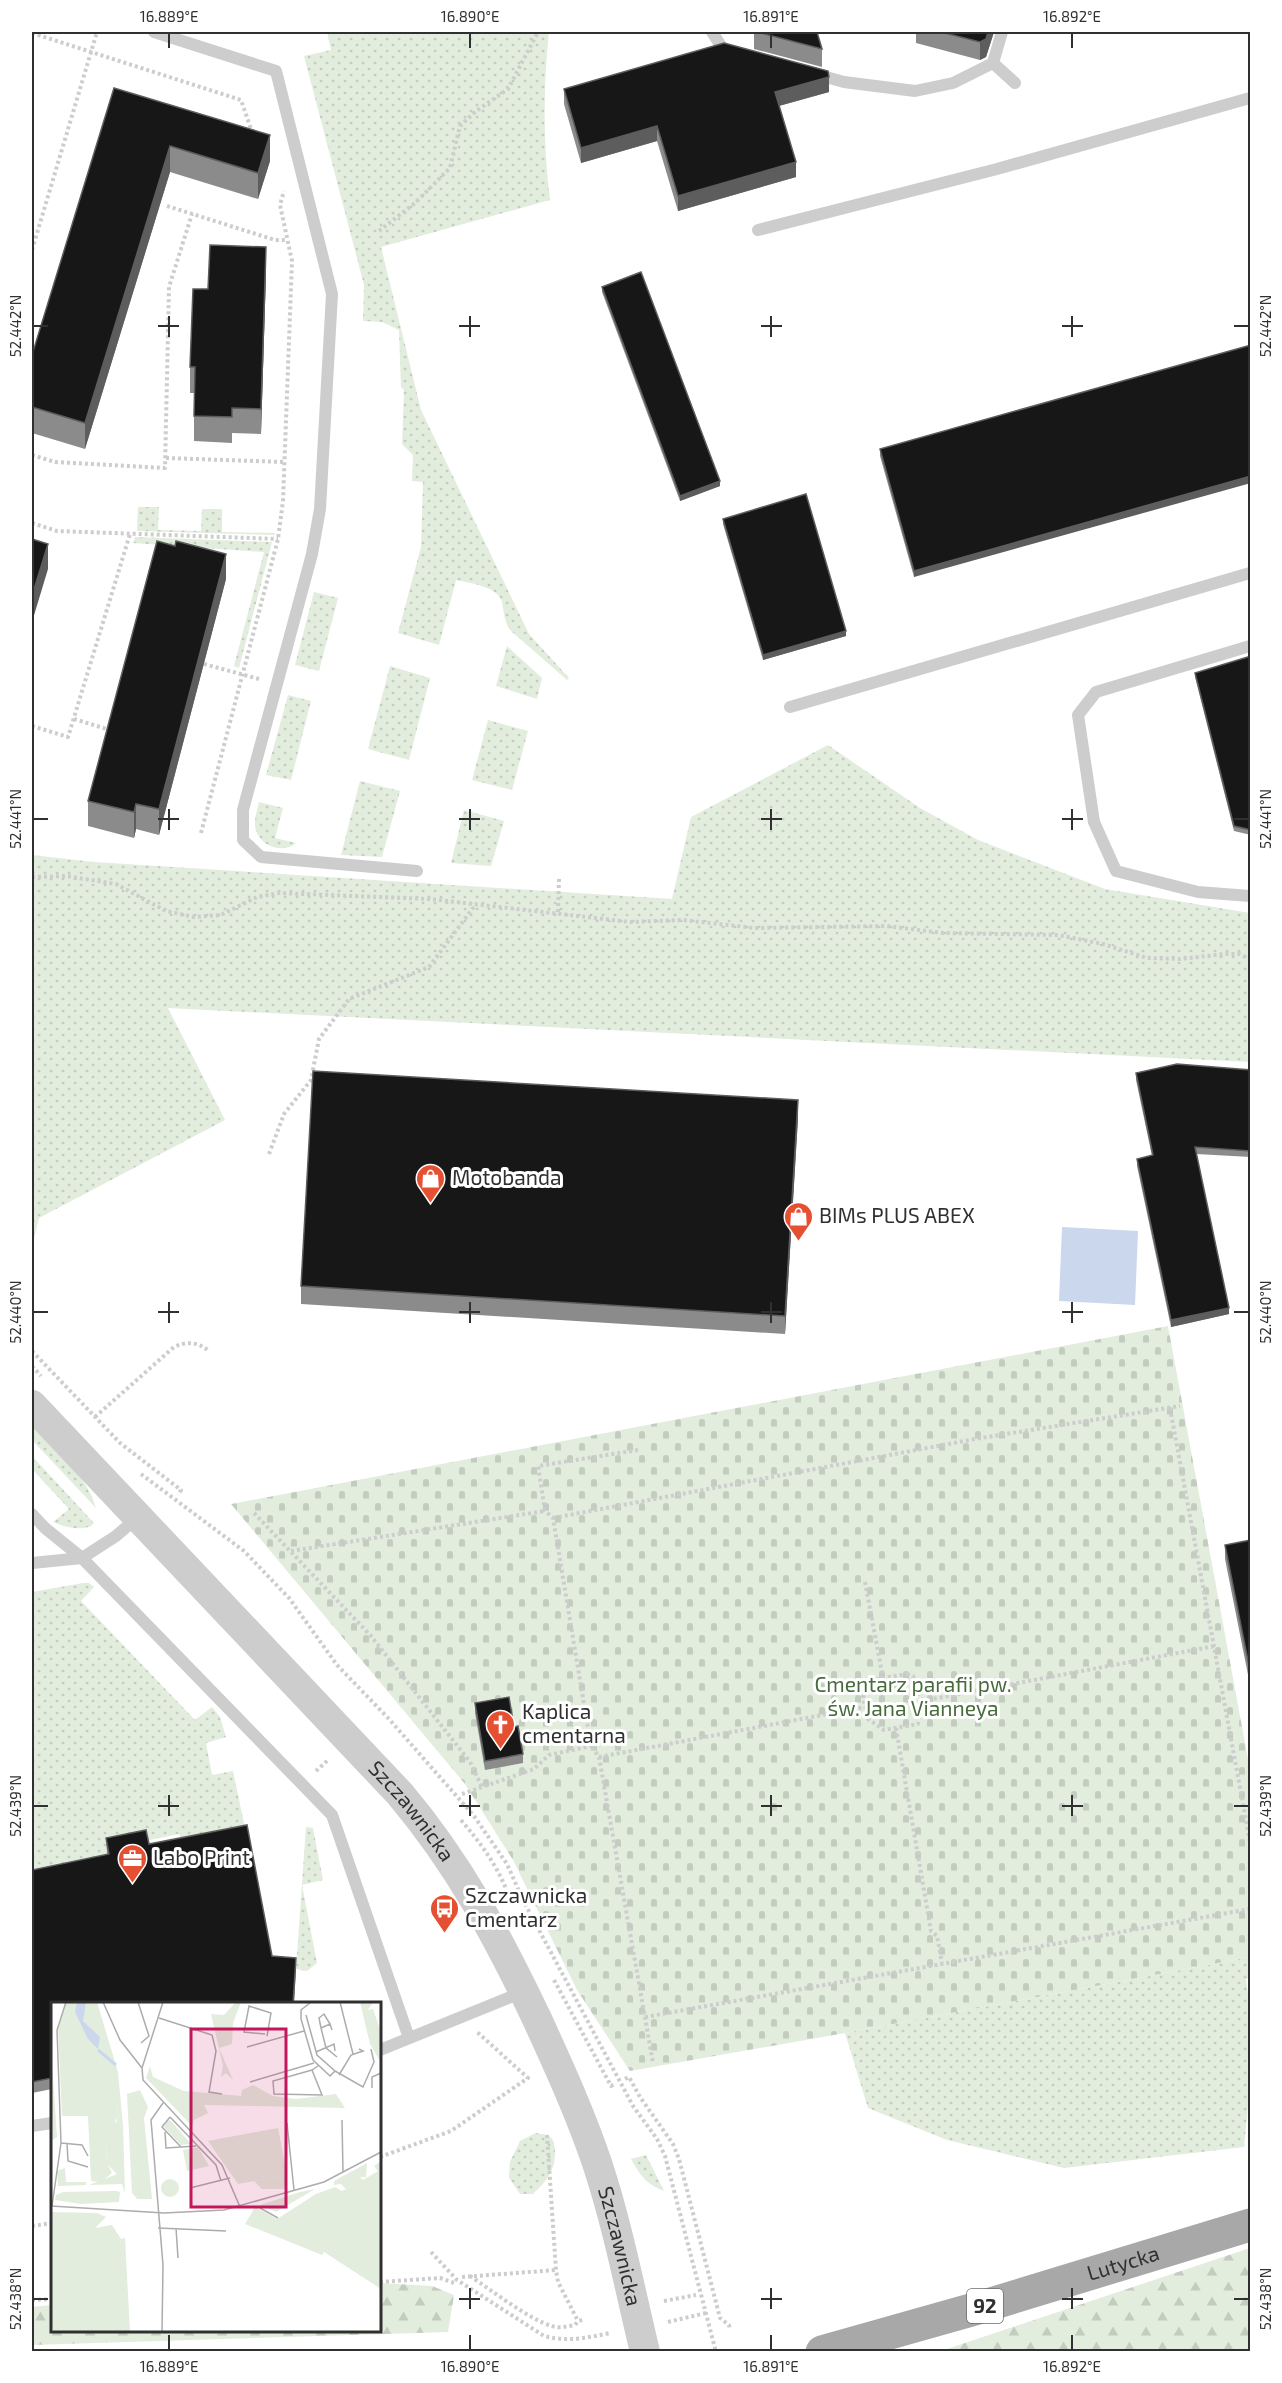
<svg xmlns="http://www.w3.org/2000/svg" width="1282" height="2383" font-family="'Exo 2',sans-serif">
<style>
.grass{fill:url(#grass-dots)}
.forest{fill:url(#forest-firs)}
.cemetery{fill:url(#cemetery-stones)}
.water{fill:#cad7ec}
.lines{fill:none;stroke-linecap:round;stroke-linejoin:round}
.path{stroke:#cdcdcd;stroke-width:4;stroke-dasharray:3 3;stroke-linecap:butt}
.service{stroke:#cdcdcd;stroke-width:12}
.tertiary{stroke:#cdcdcd;stroke-width:30}
.primary{stroke:#a8a8a8;stroke-width:33}
.wall{fill:#8b8b8b}
.shaded-wall{fill:#5d5d5d}
.building{fill:#171717;stroke:#5d5d5d;stroke-width:1.5}
.ticks{fill:none;stroke:#303030;stroke-width:2}
.labels{text-anchor:middle;stroke-width:6;stroke-linejoin:round;paint-order:stroke}
.shield{fill:#fff;stroke:#6e6e6e;stroke-width:1.5}
.shield-label{font-size:20px;font-weight:bold;fill:#303030}
.poi-label{font-size:21px;fill:#303030;stroke:#fff;text-anchor:start}
.park-label{font-size:21px;fill:#476c3c;stroke:#fff}
.street-label{font-size:21px;fill:#303030;stroke:#fff}
.inset-river{fill:none;stroke:#cad7ec;stroke-width:3}
.inset-road{fill:none;stroke:#acacac;stroke-width:1.5}
.view{fill:#c2185b;fill-opacity:0.15;stroke:#c2185b;stroke-width:3}
.inset-edge{fill:none;stroke:#303030;stroke-width:3}
.neatline{fill:none;stroke:#303030;stroke-width:2}
.ticks-label{font-size:15px;text-anchor:middle;fill:#303030}
</style>
<defs>
<pattern id="grass-dots" width="8" height="8" patternUnits="userSpaceOnUse" patternTransform="scale(1.5)"><rect width="8" height="8" fill="#e2edde"/><path d="M2 2h.1M6 6h.1" fill="none" stroke="#c2ccbf" stroke-width="1.8" stroke-linecap="round"/></pattern>
<pattern id="forest-firs" width="22" height="20" patternUnits="userSpaceOnUse" patternTransform="scale(1.5)"><rect width="22" height="20" fill="#e2edde"/><path d="M5 1l3.5 6h-7zM16 11l3.5 6h-7z" fill="#c2ccbf"/></pattern>
<pattern id="cemetery-stones" width="16" height="16" patternUnits="userSpaceOnUse" patternTransform="scale(1.5)"><rect width="16" height="16" fill="#e2edde"/><path d="M2 7V4a2 2 0 0 1 4 0v3zM10 15v-3a2 2 0 0 1 4 0v3z" fill="#c2ccbf"/></pattern>
</defs>
<rect width="100%" height="100%" fill="#fff"/>
<!-- grass -->
<path class="grass" d="M327,32h222c-6,56 -6,112 1,168l-169,47 40,163 108,224 40,44 -2,2 -57,-50c-6,-9 -6,-18 -8,-28 -4,-16 -33,-19 -46,-22l-17,65 -41,-12 23,-86 2,-65 -11,-1 1,-26 -11,-11 2,-54 -3,-3 -2,-57 -17,-8 -19,-1 1,-36 -60,-229 27,-6z
M138,507h21l-1,23 43,1 1,-22h20v23l53,1v2l-138,-4z
M135,537l137,5 -33,126 -5,-2 30,-114 -131,-9z
M314,592l24,6 -19,73 -24,-6z
M507,646l35,32 -5,21 -41,-13z
M390,666l40,12 -21,82 -41,-11z
M288,695l23,6 -20,79 -25,-5z
M488,720l40,11 -16,59 -40,-10z
M828,745l92,63 58,32 127,49 145,24v149l-1082,-54 57,112 -186,98 -7,29v-392l62,7 578,37 19,-82z
M360,781l40,10 -18,66 -41,-2z
M259,802l24,6 -8,30 21,5c-13,11 -34,4 -40,-12 -3,-10 1,-19 3,-29z
M464,810l40,11 -13,45 -40,-3z
M32,1425c23,24 55,50 64,83l-64,-68z
M32,1456l62,67 -3,3c-12,5 -26,1 -38,-4l16,-13 -37,-40z
M83,1583h6l5,4 -13,14 114,119 17,-13 8,10 6,20 -20,6 6,32 21,-4 12,57 -63,13 -3,-7 -73,15 3,17 -77,16v-290z
M306,1827l7,1 10,52 -21,5 15,78 -10,8 -11,-2z
M1250,1957v21l-4,1c9,56 4,112 -2,168l-180,21 -117,-28 -79,-32 -23,-75z
M536,2133c5,1 11,1 14,4 5,4 4,8 5,14 1,19 -9,31 -22,43h-13l-11,-16 1,-16 10,-21z
M646,2155l18,36c-17,-6 -25,-17 -33,-32z"/>
<!-- forest -->
<path class="forest" d="M1250,2248v103h-309z
M380,2283l52,3 22,9 -6,37 -416,13v-38l20,-2v25h328z"/>
<!-- cemetery -->
<path class="cemetery" d="M1168,1326l82,444v187l-405,76 -215,38 -53,-81 -64,-130 -48,-76 -234,-280z"/>
<!-- water -->
<path class="water" d="M1062,1227l76,4 -3,74 -76,-4z"/>
<g class="lines">
<!-- path -->
<path class="path" d="M32,33l209,67 11,32
M167,206l108,34h12
M379,231l36,-28 35,-35 10,-42 16,-15 32,-22 30,-57
M32,250l65,-218
M32,455l23,7 110,6 4,-181 23,-73
M166,458l118,4
M32,523l25,8 221,8
M204,664l55,15
M74,719l36,11
M32,726l36,11 62,-203
M201,833l77,-294 5,-38 9,-240 -12,-56 4,-14
M32,877l34,-1 50,8 50,27 28,6 27,-2 36,-18 22,-4 151,6 200,23 53,-2 72,8 132,-2 56,7 115,2 45,9 44,14 33,1 45,-5h14l11,5
M558,912l1,-33
M269,1154l15,-40 27,-34 8,-41 30,-40 80,-32 47,-63
M32,1351l88,92 61,47 -3,5
M32,1366l9,10
M1170,1408l80,434
M95,1417l79,-70c13,-6 24,-5 35,4
M638,1450l-100,16 7,45 8,7 38,228 8,11 54,306
M141,1474l103,77 45,47 48,67 52,54 85,97 33,48 16,36 110,206 24,33 8,17 51,196
M254,1513l117,123 99,126 12,25
M553,1518l422,-79 205,-33
M291,1551l254,-40
M865,1582l18,96
M907,1674l6,2 9,25 -4,23 -34,6 -16,-11 -5,-22 9,-17z
M922,1701l293,-55
M896,1728l35,203 6,5 5,27
M599,1757l266,-50
M316,1771l12,-11
M462,1794l72,-25 15,-14 42,-9
M461,1820c20,24 34,42 46,71
M554,1980l57,106 4,-2
M645,2017l605,-108
M625,2079l4,-2 11,20 33,47 6,15 41,159 9,7 1,5
M547,2135l9,135 2,12 20,39
M380,2157l71,-26 77,-53 -51,-46
M32,2226l20,-3
M431,2252l26,28 87,56c23,6 43,2 66,-3
M470,2276c21,14 60,44 82,50 8,3 15,0 23,-1l3,-4 5,-1
M462,2277l94,-7
M380,2282l60,-4 14,5
M32,2300l20,-1
M664,2301l32,-6
M668,2322l38,-9"/>
<!-- service -->
<path class="service" d="M154,32l122,39 56,223 -12,215 -8,45 -69,256v30l18,17 156,14
M712,32l11,17 9,2
M993,63l22,20
M815,74l29,8 71,9 38,-8 40,-20 9,-31
M758,230l239,-61 253,-71
M1250,646l-154,46 -18,23 16,107 22,49 82,21 52,4
M790,707l460,-134
M32,1514l13,14 37,30 250,257 77,223
M32,1563l50,-5 34,-22 22,-19
M380,2050l143,-58
M32,2126l20,-3"/>
<!-- tertiary -->
<path class="tertiary" id="s1" d="M32,1405l368,389c59,70 98,143 137,225 22,48 44,96 61,147 20,61 32,124 47,186"/>
<!-- primary -->
<path class="primary" id="s2" d="M822,2352l149,-42 279,-85"/>
</g>
<!-- wall -->
<path class="wall" d="M754,32h63l5,17v18l-68,-18z
M916,32h78l-8,25 -6,3 -64,-17z
M114,88l156,73 -12,38 -88,-27 -85,277 -53,-16v-78z
M564,89l265,3 -50,14 17,71 -118,34 -21,-70 -76,22 -17,-59z
M266,273l-5,161 -29,-1v10l-38,-2v-48h-4v-26l18,-78z
M602,287l118,199 -40,15 -78,-209z
M1251,345l-337,232 -34,-121v-7z
M723,519l123,117 -83,24 -40,-136z
M226,579l-67,256 -23,-6 -2,9 -46,-12v-25z
M1251,656v179l-17,-4 -39,-154v-4z
M1251,1070v87l-55,-3 33,160 -58,13 -34,-161v-7l15,-3 -16,-76v-7z
M798,1118l-13,216 -484,-30v-18z
M1251,1540v150l-26,-131v-14z
M475,1703l48,51v9l-38,7 -10,-57z
M106,1838l43,6 123,112 24,13 -244,35v85l-20,4v-223l75,-15z"/>
<!-- shaded-wall -->
<path class="shaded-wall" d="M988,32h6l-8,25 -6,3v-18z
M829,77v15l-54,15v-15z
M657,126v15l-76,22v-15z
M270,135v26l-12,38v-26z
M170,146v26l-85,277v-26z
M796,162v15l-118,34v-15z
M266,247v26l-5,161v-25z
M1251,476v7l-337,94v-6z
M720,481v5l-40,15v-5z
M48,544v25l-16,53v-26z
M226,554v25l-67,256v-26z
M846,631v5l-83,24v-5z
M136,804v25l-2,9v-26z
M798,1100v18l-13,216v-18z
M1229,1308v6l-58,13v-7z
M296,1958v11l-2,35h-1z"/>
<!-- building -->
<path class="building" d="M757,32h60l5,17z
M941,32h47l-2,7 -6,3z
M724,43l104,28 1,6 -54,15 21,70 -118,34 -21,-70 -76,22 -17,-59z
M114,88l156,47 -12,38 -88,-27 -85,277 -53,-16v-52z
M210,245l56,2 -5,162 -29,-1v9l-38,-1 1,-49h-5l3,-78h15z
M641,272l79,209 -40,15 -78,-209z
M1251,345v131l-337,95 -34,-122z
M806,494l40,137 -83,24 -40,-136z
M32,539l16,5 -16,52z
M157,541l18,5 1,-5 50,13 -67,255 -23,-5 -2,8 -46,-11z
M1251,656v174l-17,-4 -39,-153z
M1177,1064l74,6v81l-56,-4 34,161 -58,12 -34,-161 16,-4 -17,-82z
M313,1071l485,29 -13,216 -484,-30z
M1251,1540v136l-26,-131z
M509,1697l5,30 4,-1 5,28 -38,7 -10,-58z
M247,1825l25,131 24,2 -3,46h-241v74l-20,4v-212l77,-16 -3,-16 40,-8 3,14z"/>
<!-- ticks -->
<path class="ticks" d="M169,33v15M470,33v15M771,33v15M1072,33v15M169,316v21M470,316v21M771,316v21M1072,316v21M33,326h15M158,326h21M459,326h21M761,326h21M1062,326h21M1234,326h15M169,809v21M470,809v21M771,809v21M1072,809v21M33,819h15M158,819h21M459,819h21M761,819h21M1062,819h21M1234,819h15M169,1302v21M470,1302v21M771,1302v21M1072,1302v21M33,1312h15M158,1312h21M459,1312h21M761,1312h21M1062,1312h21M1234,1312h15M169,1795v21M470,1795v21M771,1795v21M1072,1795v21M33,1806h15M158,1806h21M459,1806h21M761,1806h21M1062,1806h21M1234,1806h15M470,2288v21M771,2288v21M1072,2288v21M33,2299h15M459,2299h21M761,2299h21M1062,2299h21M1234,2299h15M169,2335v15M470,2335v15M771,2335v15M1072,2335v15"/>
<!-- icons -->
<defs>
<symbol id="shop-pin" viewBox="-11 -11 22 30"><path d="M0 17L-7.5 6A9.5 9.5 0 1 1 7.5 6Z" fill="#e65032" stroke="#fff"/><path d="M-5-2.5h2.3a2.7 3.5 0 0 1 5.4 0H5L5.5 6h-11ZM-1.5-2.5h3a1.5 2.3 0 0 0-3 0Z" fill="#fff"/></symbol>
<symbol id="church-pin" viewBox="-11 -11 22 30"><path d="M0 17L-7.5 6A9.5 9.5 0 1 1 7.5 6Z" fill="#e65032" stroke="#fff"/><path d="M-1.2-6h2.4v3.5h3.3v2.4h-3.3V6h-2.4V-.1h-3.3v-2.4h3.3Z" fill="#fff"/></symbol>
<symbol id="office-pin" viewBox="-11 -11 22 30"><path d="M0 17L-7.5 6A9.5 9.5 0 1 1 7.5 6Z" fill="#e65032" stroke="#fff"/><path d="M-6-3h4V-5.5h4V-3h4V5H-6ZM-1-4.5V-3h2v-1.5ZM-6 0V1H6V0Z" fill="#fff"/></symbol>
<symbol id="bus-pin" viewBox="-11 -11 22 30"><path d="M0 17L-7.5 6A9.5 9.5 0 1 1 7.5 6Z" fill="#e65032" stroke="#fff"/><path d="M-5-6H5V4H4V6H2V4H-2V6H-4V4H-5ZM-3.5-4V0h7V-4ZM-3.5 1.2v1.5H-2V1.2ZM2 1.2v1.5H3.5V1.2Z" fill="#fff"/></symbol>
</defs>
<g fill-rule="evenodd">
<use href="#shop-pin" x="414" y="1162" width="33" height="45"/>
<use href="#shop-pin" x="782" y="1200" width="33" height="45"/>
<use href="#church-pin" x="484" y="1708" width="33" height="45"/>
<use href="#office-pin" x="116" y="1842" width="33" height="45"/>
<use href="#bus-pin" x="428" y="1892" width="33" height="45"/>
</g>
<g class="labels">
<!-- shield labels -->
<rect class="shield" x="967" y="2289" width="36" height="34" rx="4.5"/>
<g class="shield-label">
<text x="985" y="2313">92</text>
</g>
<!-- poi labels -->
<g class="poi-label">
<text x="452" y="1185">Motobanda</text>
<text x="819" y="1223">BIMs PLUS ABEX</text>
<text x="522" y="1719">Kaplica<tspan x="522" dy="24">cmentarna</tspan></text>
<text x="153" y="1865">Labo Print</text>
<text x="465" y="1903">Szczawnicka<tspan x="465" dy="24">Cmentarz</tspan></text>
</g>
<!-- park labels -->
<g class="park-label">
<text x="913" y="1692">Cmentarz parafii pw.<tspan x="913" dy="24">św. Jana Vianneya</tspan></text>
</g>
<!-- street labels -->
<g class="street-label">
<text dy="7" stroke="none"><textPath href="#s1" startOffset="556">Szczawnicka</textPath></text>
<text dy="7" stroke="none"><textPath href="#s1" startOffset="1042">Szczawnicka</textPath></text>
<text dy="7" stroke="none"><textPath href="#s2" startOffset="314">Lutycka</textPath></text>
</g>
</g>
<!-- overview -->
<g transform="translate(51 2002)">
<rect width="330" height="330" fill="#fff"/>
<path d="M15,0h31l21,70 5,54 -4,-1 -2,-25 -4,44h-6l-1,18h-10l12,3 4,8 -11,9 -10,-1 -3,-65h-26l-4,-89zM185,0h5l-8,21 -1,21 -13,4 14,32 -7,-7 -5,4 2,-11 -12,-52 13,1zM0,47l6,88 -6,4zM99,64l3,11 31,14 57,5 1,-6 11,-5 20,11 23,3 40,-5 9,14 -141,-3 4,8 -14,7 -2,6 -46,-48zM117,118l3,1 20,23 -10,1 -17,-18zM147,145l11,19 -22,5 -4,-21zM236,173l-3,14h-22l-8,-8z" fill="#e2edde"/>
<path d="M309,0h13l-5,8 5,-1 8,23 -1,29 -10,-17zM89,88l8,17 -4,11 8,81h-15l-5,-6 -5,-99zM66,98l2,25 4,1 2,67 -3,-9 -33,1 28,-11 -9,-9 -11,4 -2,-7h11l1,-18 6,-1 -2,-13 2,-8h4l-3,-7zM316,161l-1,14 -14,1v8l-6,3 -5,-5 -7,1v-4zM14,166l1,14h20v3l-28,1 -1,-15zM110 186a9 9 0 1 1 18 0a9 9 0 1 1-18 0ZM264,187l-39,23 -16,-7 40,-13zM65,189l4,1 -1,10 -38,2 -26,-4 1,-5 7,-3zM0,210l46,1 9,4 -11,11 17,-3 9,14 4,-1 5,94h-75l-4,-5z" fill="#e2edde"/>
<path d="M227,126l9,47 -49,9 -30,-43z" fill="#e2edde"/>
<path d="M330,159v128l-57,-37 -2,3 -77,-31 10,-17 22,12 39,-25 19,-7 7,4 10,-5v-8l5,-3 6,5 15,-9 -4,-5z" fill="#e2edde"/>
<path d="M26,0h9l-3,19 17,16 -2,12 -10,-10 -13,-27z" fill="#cad7ec"/>
<path class="inset-river" d="M47,48l18,15"/>
<path class="inset-road" d="M52,0l17,38 22,28M87,0l11,34 -8,7M112,0l-21,66 1,12 79,85 18,42M289,0l13,52M255,13l11,40 18,16 -5,5 -17,-16 -12,-41v-9l10,-8M108,16l53,17 4,16 -7,41 13,2M270,26l-2,-10 5,-4 6,10M281,28l-2,-6 -9,4 5,20 11,9M214,32l-21,-2 5,-26 22,7 -4,23M196,45l57,-16M265,50l18,-8 1,7M261,68l-39,11 1,13 48,1 -10,-25 6,-4M284,69l28,16 11,-25 -3,-13M288,73l12,-20 12,-4 -4,-2M199,80l64,-19M321,86v-11l9,-4M119,115l46,48 5,16M119,115l-8,10 19,20 15,-1M291,118l1,52M236,121l7,67M114,130l1,16 15,-1M10,141l21,2 6,11M16,141l1,18 20,6M139,186l40,-10M0,204l113,7 60,-3 100,-28 57,-30M1,204l9,-63 -4,-113 9,-28M209,206l18,10M107,226l68,3M125,226l2,30M111,330l1,-67 -12,-145 12,-17"/>
<path class="view" d="M140,27h95v178h-95z"/>
<rect width="330" height="330" class="inset-edge"/>
</g>
<!-- border -->
<rect width="1282" height="2383" fill="none" stroke="#ffffff" stroke-width="66"/>
<rect x="33" y="33" width="1216" height="2317" class="neatline"/>
<g class="ticks-label">
<text x="169" y="22">16.889°E</text>
<text x="470" y="22">16.890°E</text>
<text x="771" y="22">16.891°E</text>
<text x="1072" y="22">16.892°E</text>
<text transform="translate(16 326) rotate(-90)" y="5">52.442°N</text>
<text transform="translate(1266 326) rotate(-90)" y="5">52.442°N</text>
<text transform="translate(16 819) rotate(-90)" y="5">52.441°N</text>
<text transform="translate(1266 819) rotate(-90)" y="5">52.441°N</text>
<text transform="translate(16 1312) rotate(-90)" y="5">52.440°N</text>
<text transform="translate(1266 1312) rotate(-90)" y="5">52.440°N</text>
<text transform="translate(16 1806) rotate(-90)" y="5">52.439°N</text>
<text transform="translate(1266 1806) rotate(-90)" y="5">52.439°N</text>
<text transform="translate(16 2299) rotate(-90)" y="5">52.438°N</text>
<text transform="translate(1266 2299) rotate(-90)" y="5">52.438°N</text>
<text x="169" y="2372">16.889°E</text>
<text x="470" y="2372">16.890°E</text>
<text x="771" y="2372">16.891°E</text>
<text x="1072" y="2372">16.892°E</text>
</g>
</svg>
